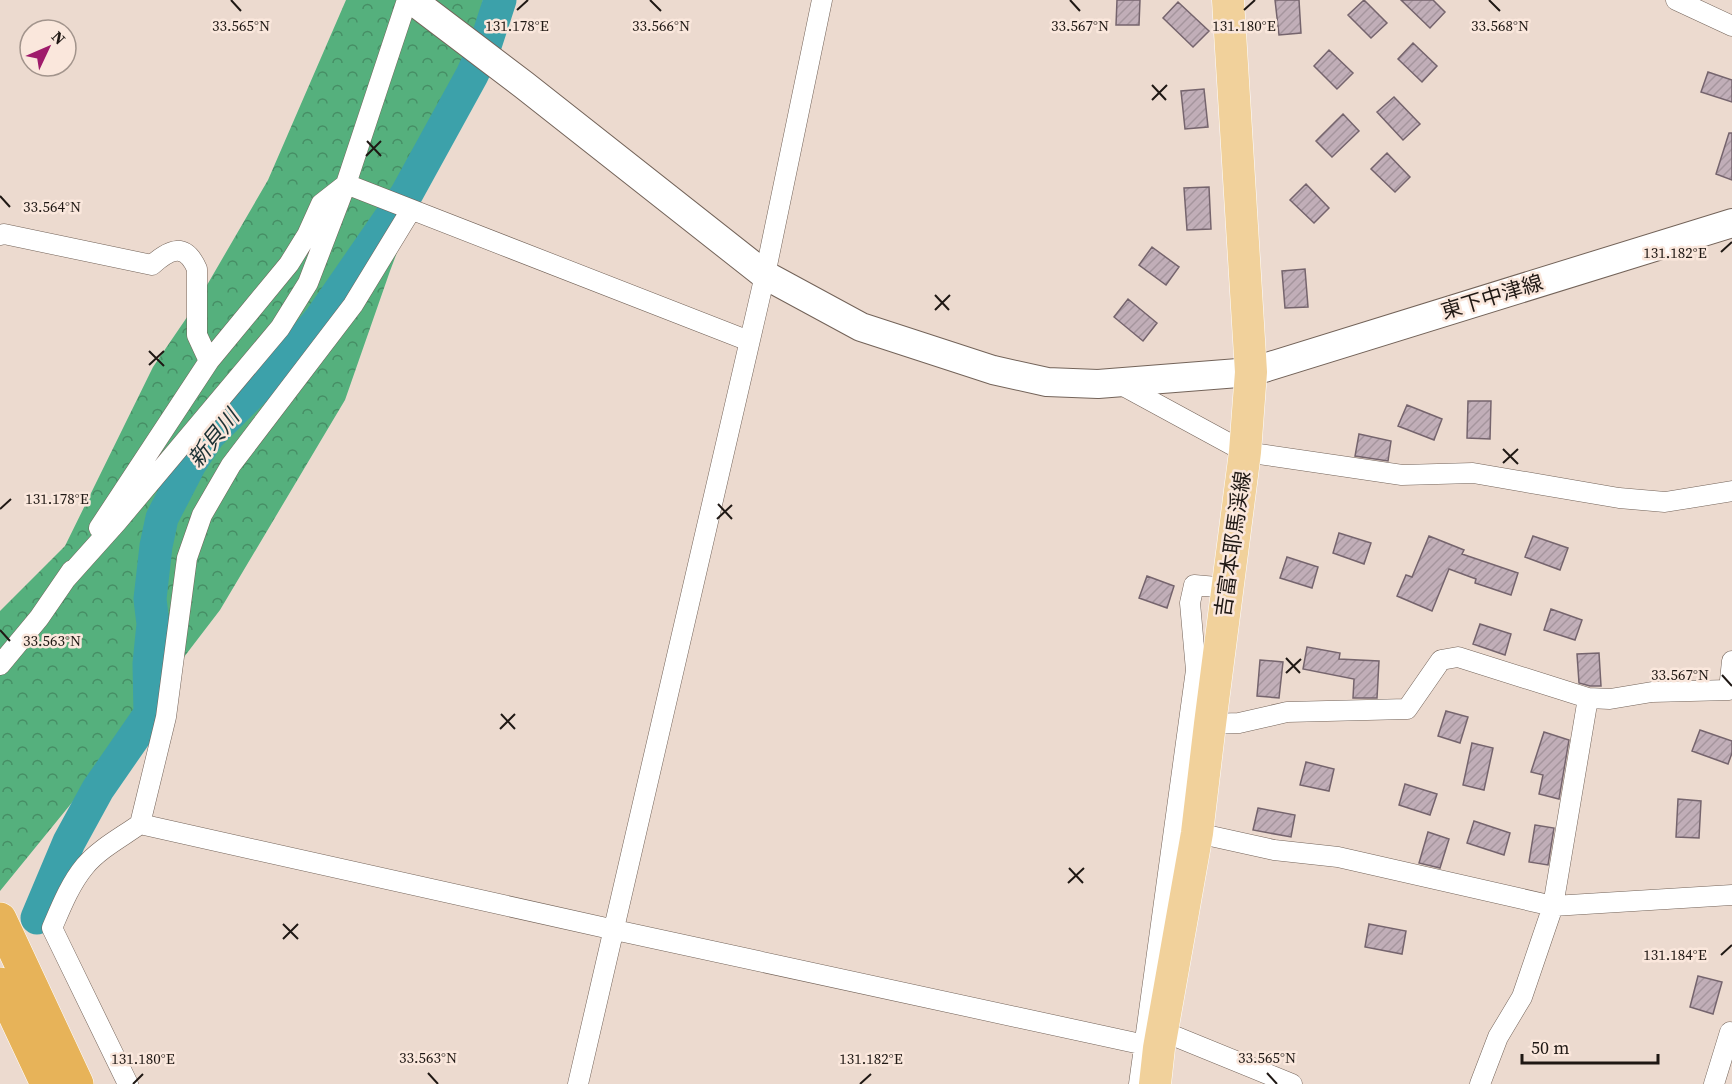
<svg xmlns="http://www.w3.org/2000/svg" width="1732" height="1084" font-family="'Source Serif 4','Noto Sans JP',serif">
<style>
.forest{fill:url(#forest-crowns)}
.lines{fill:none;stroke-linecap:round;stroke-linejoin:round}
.river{stroke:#3ca1aa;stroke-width:33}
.building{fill:url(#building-hatch);stroke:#75646d;stroke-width:1.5}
.street-casing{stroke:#736359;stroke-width:21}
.secondary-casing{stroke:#736359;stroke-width:30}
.primary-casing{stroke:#fff;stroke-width:33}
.highway-casing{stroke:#fff;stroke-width:34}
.street{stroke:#fff;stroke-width:20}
.secondary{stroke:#fff;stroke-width:28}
.primary{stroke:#f1d19b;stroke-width:32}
.highway{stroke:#e7b359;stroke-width:33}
.ticks{fill:none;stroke:#1f1814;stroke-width:2}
.labels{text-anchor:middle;stroke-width:5;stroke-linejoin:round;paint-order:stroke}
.street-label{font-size:21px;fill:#1f1814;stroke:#fae7dc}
.water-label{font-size:22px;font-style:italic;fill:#1b3134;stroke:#fae7dc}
.ticks-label{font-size:15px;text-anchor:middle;fill:#1f1814;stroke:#fae7dc;stroke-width:5;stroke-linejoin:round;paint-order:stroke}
</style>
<defs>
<pattern id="forest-crowns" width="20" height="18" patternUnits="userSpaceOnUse" patternTransform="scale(1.5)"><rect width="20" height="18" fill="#55b07d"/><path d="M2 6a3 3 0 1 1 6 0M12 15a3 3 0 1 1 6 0" fill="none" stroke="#468e65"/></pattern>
<pattern id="building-hatch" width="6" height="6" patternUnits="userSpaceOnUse" patternTransform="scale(1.5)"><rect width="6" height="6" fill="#c1aeb8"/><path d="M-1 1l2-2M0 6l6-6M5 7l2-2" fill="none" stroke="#a5959d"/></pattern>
</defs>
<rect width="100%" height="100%" fill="#ecdacf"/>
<!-- forest -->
<path class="forest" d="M346,0h137l-18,72 -75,199 -45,129 -125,210 -137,179 -83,102v-280l65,-65 88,-179 43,-63 72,-124z"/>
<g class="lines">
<!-- river -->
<path class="river" d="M37,918l32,-76 29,-53 52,-75 -1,-50 4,-40 -3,-25 6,-53 6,-28 28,-54 19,-29 84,-83 28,-34 85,-123 66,-120 12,-26 16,-49"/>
</g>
<!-- building -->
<path class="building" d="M1117,0h23l-1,25h-23z
M1275,0h24l2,33 -22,2z
M1364,0l23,23 -16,15 -23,-23z
M1401,0h32l12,12 -15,16z
M1178,2l31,29 -16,16 -30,-29z
M1413,43l24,23 -15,16 -24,-23z
M1329,50l24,23 -16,16 -23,-23z
M1708,72l24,8v22l-31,-10z
M1204,89l4,38 -23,2 -4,-38z
M1394,97l26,27 -17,16 -26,-28z
M1343,114l16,17 -27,26 -16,-16z
M1729,133h3v47l-16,-6z
M1387,153l23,24 -15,15 -24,-23z
M1306,184l23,24 -15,15 -24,-23z
M1209,187l2,42 -24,1 -3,-42z
M1152,247l27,20 -13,18 -27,-20z
M1305,269l3,38 -23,1 -3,-37z
M1128,299l29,24 -14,18 -29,-24z
M1468,401h23l-1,38 -23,-1z
M1407,405l35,14 -8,21 -36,-14z
M1359,434l32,7 -3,20 -33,-5z
M1339,533l32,10 -7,21 -31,-11z
M1429,536l35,14 -2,4 56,19 -7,22 -36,-12 1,-4 -27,-10 -17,42 -35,-15 9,-21 6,2z
M1533,536l35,12 -8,22 -35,-13z
M1287,557l31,10 -6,21 -32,-10z
M1147,576l27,10 -7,22 -28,-10z
M1551,609l31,11 -7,20 -31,-10z
M1480,624l31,10 -6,21 -32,-11z
M1307,647l33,6 -1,6 40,2 -2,37h-24l1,-19 -51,-10z
M1599,653l2,33h-11l-11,-3 -2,-29z
M1260,660l23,2 -4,36 -22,-2z
M1446,711l22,6 -8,26 -22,-7z
M1700,730l32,11v12l-4,11 -36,-13z
M1544,732l25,8 -10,59 -20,-5 4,-19 -12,-3z
M1472,743l21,5 -9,42 -21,-5z
M1306,762l28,7 -5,22 -29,-6z
M1405,784l32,10 -7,21 -31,-10z
M1678,799l23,2 -2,37 -23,-1z
M1258,808l37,7 -4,22 -38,-7z
M1474,821l36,12 -6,22 -37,-12z
M1535,825l19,3 -6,37 -19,-3z
M1428,832l21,7 -9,29 -21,-5z
M1369,924l37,7 -4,23 -37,-7z
M1698,976l24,6 -9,32 -23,-7z"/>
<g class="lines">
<defs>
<path id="street" d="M1676,0l56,26
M346,184l403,157
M0,235l4,-1 148,31c18,-16 33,-23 45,4v66l12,26
M1118,383l127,69 157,23 71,-2 146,25 46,4 67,-11
M99,528l110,-167 80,-97 18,-29 14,-31 23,-18
M65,580l52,-58 163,-194 28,-45 38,-99 61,-184
M0,665l39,-47 33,-48
M1210,724l29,-1 48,-11 120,-3 34,-49 17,-3 130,41 22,1 42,-7 77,-2 3,-29
M140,824l475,106 544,118
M1197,833l77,17 64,7 215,49 179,-11
M1162,1031l130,53
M128,1084l-76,-156c9,-21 18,-44 33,-62 14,-17 37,-29 55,-42l26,-107 21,-159 15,-43 29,-50 122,-160 58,-95
M578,1084l187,-809 57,-275
M1139,1084l57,-414 -6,-67 4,-18 34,3
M1480,1084l18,-47 24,-40 31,-91 35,-208
M1714,1084l16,-52"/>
<path id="secondary" d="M412,0l112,85 241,190 96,52 132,43 54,12 51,2 153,-12 481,-149"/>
<path id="primary" d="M1155,1084l4,-36 38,-215 13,-109 35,-272 6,-80 -23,-372"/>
<path id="highway" d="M0,919l77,165
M0,984l47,100"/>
</defs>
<!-- street casing -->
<use href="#street" class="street-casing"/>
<!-- secondary casing -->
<use href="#secondary" class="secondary-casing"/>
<!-- primary casing -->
<use href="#primary" class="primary-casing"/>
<!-- highway casing -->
<use href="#highway" class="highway-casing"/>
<!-- street -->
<use href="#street" class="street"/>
<!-- secondary -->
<use href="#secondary" class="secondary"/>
<!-- primary -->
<use href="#primary" class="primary"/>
<!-- highway -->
<use href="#highway" class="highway"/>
</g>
<!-- ticks -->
<path class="ticks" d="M231,0l10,11M650,0l11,11M1070,0l10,11M1489,0l11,11M517,10l11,-10M1244,10l11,-10M1152,85l14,15M1152,100l15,-15M367,141l14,15M366,156l15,-15M0,196l10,11M1721,252l11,-10M935,295l14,15M935,310l15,-15M149,351l15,15M149,365l15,-14M1503,449l15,15M1503,463l15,-14M718,504l14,15M0,509l11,-10M717,519l15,-14M0,630l10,11M1286,658l14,15M1286,673l15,-14M1722,675l10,11M501,714l14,15M500,729l15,-15M1069,868l14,15M1068,883l16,-15M283,924l15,15M283,939l15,-15M1721,955l11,-10M428,1073l10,11M1267,1073l10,11M133,1084l10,-10M860,1084l11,-10"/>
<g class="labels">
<!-- street labels -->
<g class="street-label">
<text transform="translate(1492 297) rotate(-17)" y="7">東下中津線</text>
<text transform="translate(1233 544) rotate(-82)" y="7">吉富本耶馬渓線</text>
</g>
<!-- water labels -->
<g class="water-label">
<text transform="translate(213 438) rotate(-51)" y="8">新貝川</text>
</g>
</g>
<g class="ticks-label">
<text x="517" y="31">131.178°E</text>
<text x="1244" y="31">131.180°E</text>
<text x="241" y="31">33.565°N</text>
<text x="661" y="31">33.566°N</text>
<text x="1080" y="31">33.567°N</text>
<text x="1500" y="31">33.568°N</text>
<text x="52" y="212">33.564°N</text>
<text x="1675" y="258">131.182°E</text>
<text x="57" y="504">131.178°E</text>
<text x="52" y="646">33.563°N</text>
<text x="1680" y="680">33.567°N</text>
<text x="1675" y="960">131.184°E</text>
<text x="428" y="1063">33.563°N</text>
<text x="1267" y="1063">33.565°N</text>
<text x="143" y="1064">131.180°E</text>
<text x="871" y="1064">131.182°E</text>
</g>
<!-- north arrow -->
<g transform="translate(48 48) rotate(46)"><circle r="28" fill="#fae7dc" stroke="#a2948c" stroke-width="1.5"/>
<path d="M0-4.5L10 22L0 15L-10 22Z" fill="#9f1b6b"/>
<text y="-9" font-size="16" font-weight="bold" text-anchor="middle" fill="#1f1814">N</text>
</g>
<!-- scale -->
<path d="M1522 1054v9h136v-9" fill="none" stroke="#1f1814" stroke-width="3"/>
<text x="1531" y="1054" font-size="18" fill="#1f1814" stroke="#fae7dc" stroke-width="4.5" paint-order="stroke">50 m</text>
</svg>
